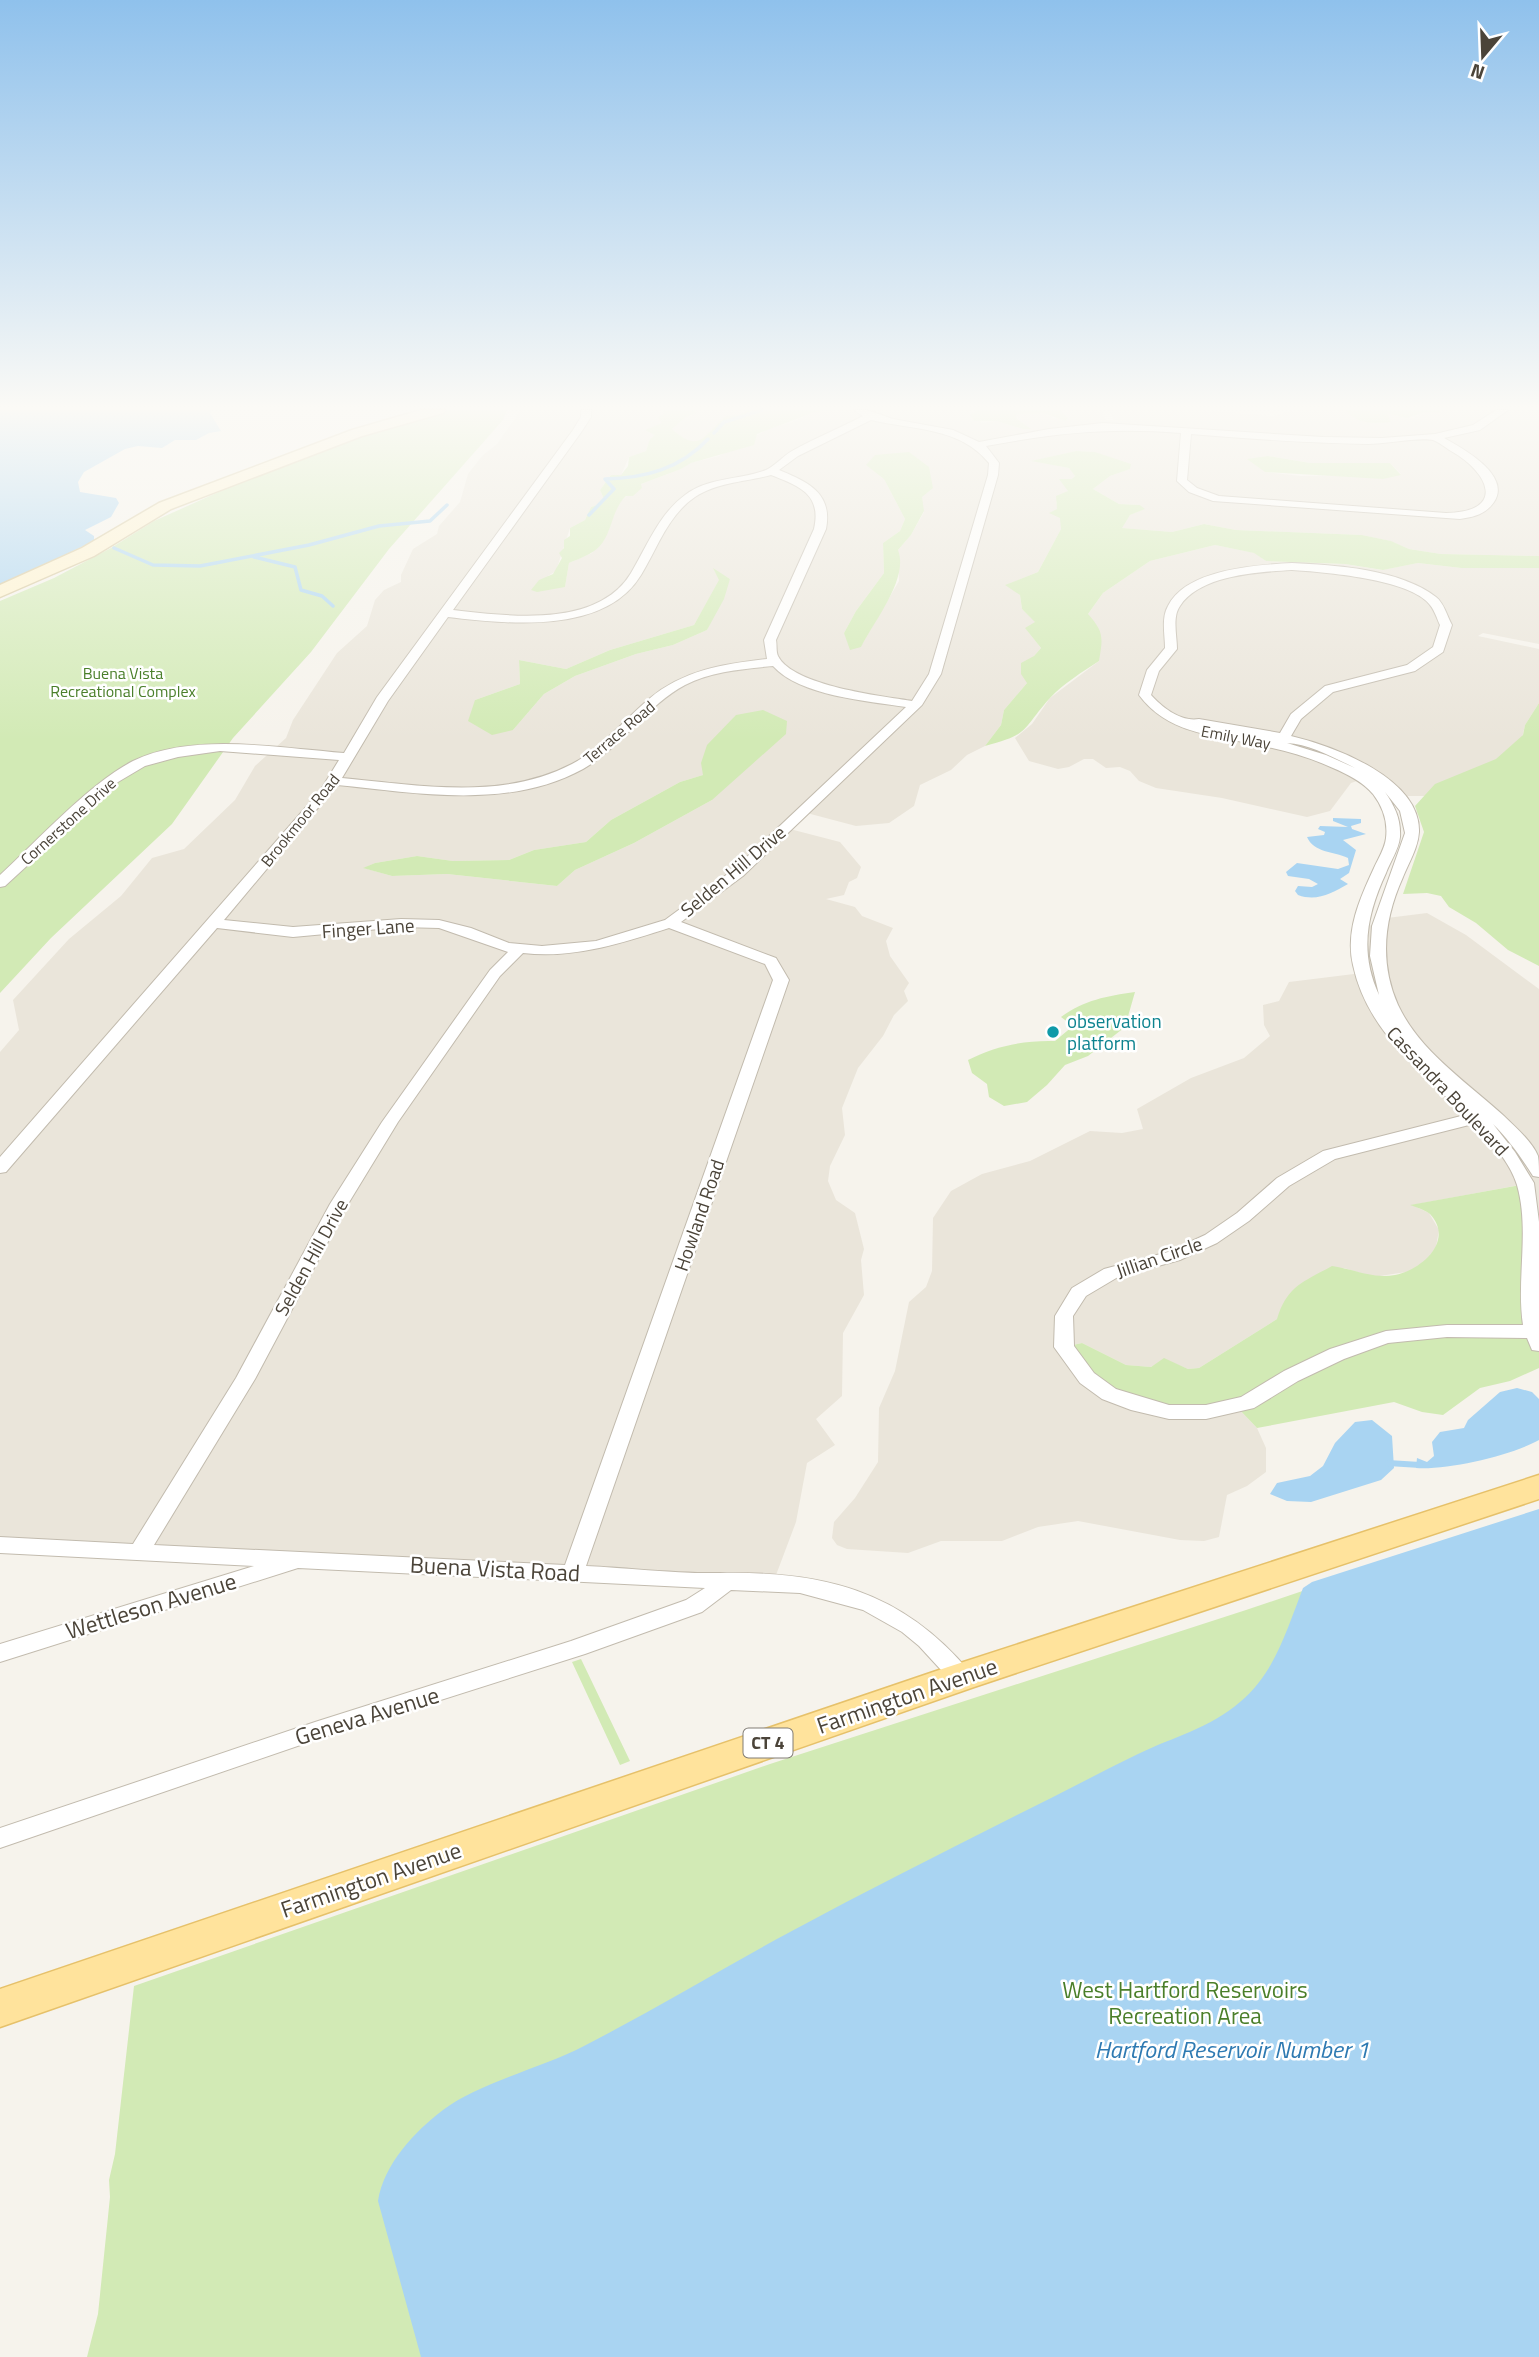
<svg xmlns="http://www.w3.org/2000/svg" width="1539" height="2357" font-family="'Titillium Web',sans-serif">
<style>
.residential{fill:#eae5da;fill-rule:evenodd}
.green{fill:#d2eab5}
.water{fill:#a9d4f2}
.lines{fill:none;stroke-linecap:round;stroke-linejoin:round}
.stream-far1{stroke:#a9d4f2;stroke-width:3.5}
.stream{stroke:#a9d4f2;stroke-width:6}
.street-casing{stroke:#c2bbae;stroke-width:2}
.secondary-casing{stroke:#d6c79b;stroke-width:3}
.primary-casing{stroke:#e6c16a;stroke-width:3}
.street{fill:#fff;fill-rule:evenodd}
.secondary{fill:#fff3cd;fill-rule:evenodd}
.primary{fill:#ffe39c;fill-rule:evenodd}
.culture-dot{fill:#0f9aa8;stroke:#fff;stroke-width:2.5}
.labels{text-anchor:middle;stroke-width:5;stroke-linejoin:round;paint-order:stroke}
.far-park-label{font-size:16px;fill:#4a7f2a;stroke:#fff}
.far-street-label{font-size:16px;fill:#4b4439;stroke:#fff}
.shield{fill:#fff;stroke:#817c74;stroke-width:2}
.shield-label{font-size:18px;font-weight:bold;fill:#4b4439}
.street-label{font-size:19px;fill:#4b4439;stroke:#fff}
.culture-label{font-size:19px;fill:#0d838f;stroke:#fff;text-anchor:start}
.near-street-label{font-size:23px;fill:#4b4439;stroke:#fff}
.near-park-label{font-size:23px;fill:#4a7f2a;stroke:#fff}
.near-water-label{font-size:24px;font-style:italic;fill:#2e7ab2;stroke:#fff}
</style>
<rect width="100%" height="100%" fill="#f6f3ec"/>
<!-- residential -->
<path class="residential" d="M521,410h139l6,3 -4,10 -8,5 2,7 -6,4 -4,12 -17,6 -8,18h-10l-11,15 4,9 -4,5 -9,3 -6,13 -15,8 -14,43 -8,5 17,11 4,-24 23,-10 16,-21 6,-21 7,-10 20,-17 40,-15 9,-6 29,-7 53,-29 18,-4 25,-11 21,-2h139v4h-4l11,9 15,-2 26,8 -7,-15 27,-1 12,6 7,-9h39l5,10h7l-4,-10h93l71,6 21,-6h51l40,2 29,6 12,-6 14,1 -1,-3h100v146l-98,-2 -32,-5 -19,-8 -28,-6 -126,-5 -32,-6 -32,8 -51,-4 9,-13 14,-6 -4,-4 -21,-1 -26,-15 17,-13 19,-7 -34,-17 -19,-1 -43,10 36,7 6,7 -7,16 -12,11 6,20 -1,7 -23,43 -32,13 11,5 3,5 2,14 14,13 -10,7 15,19 -7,8 -7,27 -23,27 -3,15 -16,21 -18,9 -16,15 -31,15 -6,21 -25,17 -33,3 -53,-14 -17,16 54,14 21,25 -4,11 -8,4 -5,13 -18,4 29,8 7,9 31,12 -7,13 4,15 19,27 -5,8 4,10 -14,14 -11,21 -25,32 -16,40 3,27 -15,31 -2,15 8,19 19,13 9,36 -3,11 3,35 -21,38 -1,63 -26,23 19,26 -28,18 -11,59 -23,61 -773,-38v-493l19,-22 -6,-30 56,-61 52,-43 31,-38 32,-9 51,-49 20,-34 31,-28 7,-18 44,-67 30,-27 8,-26 9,-10 17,-8v-7l12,-26 24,-15 2,-8 21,-24 8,-28 14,-18 15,-12zM1268,456l42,7h80l11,11 -100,2 -36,-4zM884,479l40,33 -13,23 -13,15 1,31 -38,65 -17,-13 12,-22 28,-38 -1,-30 17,-12 5,-12zM714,570l16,9 -23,51 -34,15 -37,9 -61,22 -31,18 -31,36 -38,-30 45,-16 -1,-24 47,9 44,-19 84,-25 26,-45zM703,775l9,25 -78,43 -59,27 -18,16 -110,-12 -55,2 -28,-8 11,-5 42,-7 36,5 56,-1 25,-10 52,-8 25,-22 69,-38z
M694,410h54l1,1 -10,4 -13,1 -23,23 -8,3 -10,-2 -13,-11 14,-12 9,-3z
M1215,545l40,8 11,8 79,3 37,6 36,-7 43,5h78v76l-56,-11 -5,3 61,13v54l-14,22 -5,23 -84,48h-39l-22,-21 -24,8 -21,28 -23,6 -85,-19 -66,-10 -17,-7 -9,-10 -10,-4 -14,1 -13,-9h-9l-15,8 -11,2 -29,-8 -14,-23 17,-14 18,-26 49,-37 -11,-47 15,-21 47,-32z
M1427,913l39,22 73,54v247l-14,-52 -113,21 17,8 10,17 -3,17 -9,13 -14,11 -40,6 -29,-9 -67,51 -78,49 -11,1 -24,-10 -13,8 -25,-2 -44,-22 -18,4 172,59 21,22 9,20v24l-19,14 -20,9 -8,42 -15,4 -24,-1 -102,-19 -40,6 -36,14h-61l-33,12 -61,-4 -10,-4 -5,-7 2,-16 21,-24 23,-36 1,-54 16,-37 14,-69 17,-15 6,-16 1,-53 18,-27 31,-17 48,-13 60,-30 32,2 21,-4 -6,-20 54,-31 53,-20 26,-22 -6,-11 -1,-20 16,-4 10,-19 73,-9 -4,-38 21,-16z"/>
<!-- green -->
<path class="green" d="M445,410h62l-4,10 -114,129 -78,103 -78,86 -61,86 -121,114 -51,55v-392l54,-23 57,-30 43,-27 105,-47 68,-26z
M660,410h34l2,3 -10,4 -14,12c29,26 32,5 54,-13l13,-1 9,-5h88l-21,2 -58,22 -3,11 -63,18 -10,6 -40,15 1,4 -9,8h-7c-14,14 -13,31 -23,46 -7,11 -22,16 -34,21l-4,24 -28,5 -6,-2 8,-10 14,-6 9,-16 -3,-5 5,-5v-8l6,-4v-8l15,-8 6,-13 9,-3 4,-5 -4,-9 11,-15h10l7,-9 1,-9 17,-6 4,-12 5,-4 -10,-5 17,-7 -4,-6 7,-4z
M975,410h87v3l6,5 -2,3 -23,-8 -27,1 1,5 14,10h-8l-26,-8h-23l-4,-7 5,-1z
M1345,410h94l2,3 -15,-1 -20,6 -19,-5 4,9c-22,2 -32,2 -46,-12z
M1076,451l19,1 36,12 -1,5 -20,7 -17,13 26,15 21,1 5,4 -15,6 -8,13 50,4 32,-8 32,6 126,5 29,6 18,8 32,5 98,2v12h-78l-43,-5 -35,7 -38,-6 -79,-3 -12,-8 -39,-8 -65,16 -47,32 -15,21c16,18 15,23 11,47 -17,11 -36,23 -49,37 -29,32 -19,36 -65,48l16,-21 3,-15 23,-27 -6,-9v-11l13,-7 7,-8 -16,-20 10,-6 -13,-13 -2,-14 -15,-10 33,-13 23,-43 -1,-11 -11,-5 8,-4 -1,-13 12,-5 -9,-12h13l3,-3 -6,-8 -38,-7z
M909,452l20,15 4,21 -11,9 2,14 -13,24 -13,15c11,28 -23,70 -37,97l-11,3 -6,-17 12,-22 28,-38 -1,-30 17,-12 5,-12 -21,-40 -18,-14 9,-10z
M1268,456l42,7h80l11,12 -18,4 -118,-7 -18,-13z
M713,568l17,11 -6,20 -17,31 -34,15 -37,9 -61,22 -31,18 -31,36 -21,5 -24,-14 7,-21 45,-16 -1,-24 47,9 44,-19 84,-25 25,-45z
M1539,703v263l-31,-16 -32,-27 -27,-16 -8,-11 -14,-3 -24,1 21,-62 -9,-26 20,-22 61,-25 27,-24 2,-10z
M763,710l24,11 -1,13 -74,66 -78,43 -59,27 -18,16 -110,-12 -55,2 -29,-8 12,-5 42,-7 36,5 56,-1 25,-10 52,-8 25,-22 69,-38 23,-7 -2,-12 6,-18 29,-30z
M1135,992l-10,35 -37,29 -23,9 -18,20 -20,17 -23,4 -15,-9 -2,-13 -15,-11 -4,-13c27,-14 57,-20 87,-19l18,-15 -12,-9c23,-17 46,-21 74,-25z
M1526,1184l13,52v132l-29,13 -30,7 -37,27 -21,-3 -28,-10 -137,26 -21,-22 -67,6 -60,-18 -45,-47 18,-4 44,22 25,2 13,-9 24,11 11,-1 78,-49c10,-33 26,-37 55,-53 22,3 40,13 63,9 26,-5 60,-34 35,-61 -5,-4 -14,-7 -20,-9z
M1539,1511v846h-1452l11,-43 12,-117 -1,-17 6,-26 19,-168 636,-222 476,-154z
M581,1659l49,102 -10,4 -48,-103z"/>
<!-- water -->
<path class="water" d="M0,410h212l-2,3 11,18 -12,2 -13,7h-21l-13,8 -24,-2 -13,3 -41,23 -6,10 2,10 36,6 3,5 -8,14 -26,13 9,6v5l-94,45z
M1333,818l28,1v4l-10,3 1,3 14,5 -23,6 13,10 -7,23 -9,6 8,5c-16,9 -31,18 -50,11l-3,-4 3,-5 14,1 6,-3 -9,-5 -21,-3 -2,-4 11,-9 41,6 11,-4 -1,-7c-15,-7 -34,-5 -41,-21l17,-2 1,-3 -7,-3 2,-3 28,1 -15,-6z
M1517,1388l15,4 7,7v41c-29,16 -90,30 -123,28l1,-10 10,4 7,-6 -2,-14 8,-10 24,-4 4,-8 32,-28z
M1372,1420l20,16 2,32 -13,12 -70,22 -24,-1 -17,-7 7,-11 33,-7 13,-10 12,-23 20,-21z
M1539,1509v848h-1118l-43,-156c6,-37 36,-69 65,-91 35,-27 99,-42 141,-64 70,-36 137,-77 206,-114 74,-40 150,-78 225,-116 41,-20 82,-42 123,-62 35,-17 72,-26 102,-52 35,-29 47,-73 63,-114l9,-6z"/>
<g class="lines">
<!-- stream-far1 -->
<path class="stream-far1" d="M714,433l10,-11 38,-12
M589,515l25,-26 -9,-10c40,-1 75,-10 103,-40
M114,548l39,17 47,1 109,-21 70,-19 51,-5 17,-16
M254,557l41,10 6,23 21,6 11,10"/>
<!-- stream -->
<path class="stream" d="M1388,1463l32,2"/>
<defs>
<path id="street" d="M581,410h10v7l-9,14 -129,179c55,6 144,19 178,-37 16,-27 28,-59 54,-78 24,-18 54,-15 81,-25 9,-4 17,-14 26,-19 23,-13 48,-23 71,-35l-9,-6h13l26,9 60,11 26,12 70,-13 54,-6 220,14 59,1 53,-4 38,-9 23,-15h12l-28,20 -36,8c18,10 68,37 50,64 -8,12 -20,15 -34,17l-247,-18 -24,-9 -12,-11 4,-48c-71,-6 -125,0 -195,13l13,17 -1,12 -57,199 -19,31 -179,171 -62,46 95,36 13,22 -203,586c44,2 90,8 134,7 102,-2 181,17 249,98l3,6 -3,6 -8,3 -8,-3 -34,-37 -17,-14 -39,-22 -63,-17 -69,-3 -29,22 -117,42 -267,85 -318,109v-20l315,-106 256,-81 115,-41 19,-12 -407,-20 -298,94v-18l254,-78 -254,-13v-16l133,7 103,-166 94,-174 52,-82 108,-152 18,-18 -69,-24 -38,-1 -108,10 -76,-9 -211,244 -6,1v-16l320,-366 19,-31 -119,-9 -42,6 -33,9 -27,16 -113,104 -5,1v-12c37,-34 90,-92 133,-114 59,-29 147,-13 211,-8l33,-56 196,-267 8,-13zM871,420c42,10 89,7 118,43l-1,12 -59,199 -17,27c-30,-5 -119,-15 -134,-45 -2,-4 -1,-11 -2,-16l50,-111c7,-36 -18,-47 -47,-59l19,-14zM1191,434c59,5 118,9 177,10 17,0 51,-7 65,-4 6,2 13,8 18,11 39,22 55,61 -5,62l-227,-17 -22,-8 -10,-8zM771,475c28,11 51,19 43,54l-50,111 3,19c-43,5 -84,11 -118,40 -26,22 -47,49 -77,65 -71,37 -154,21 -230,14l46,-77 60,-84c59,7 157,18 193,-42 16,-26 27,-60 54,-78 23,-15 51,-15 76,-22zM773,666c27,30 94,35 133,41l-173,163 -68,50 -69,21 -54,5 -33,-3 -38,-15 -32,-8 -38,-1 -108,8 -69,-7 113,-135c81,8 171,25 246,-16 39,-22 63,-63 102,-84 27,-14 59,-16 88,-19zM669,928l96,36 8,16 -208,585 -411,-20 101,-166 93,-175 50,-82 102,-146 23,-23c51,6 99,-10 146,-25z
M1292,563c43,2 108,6 144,34 8,6 11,19 16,28l-9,27 -28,19 -82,21 -32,27 -10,17c42,10 130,42 128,96 -1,16 -10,30 -16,45 -19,42 -24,85 -5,128 22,47 69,77 106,111 11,11 28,25 34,40 1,6 1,15 1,21l-6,-1c-12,-19 -24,-36 -40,-52l22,28 19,31 5,39v129l-7,-1 -5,-12 -80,-1 -59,6 -44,16 -46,22 -44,27 -48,11h-37l-38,-9 -29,-11 -22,-16 -26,-36 1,-31 17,-28 32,-19 64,-17 37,-17 32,-22 40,-35 46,-27 142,-36c-45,-45 -98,-84 -112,-150 -8,-34 7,-67 21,-97 4,-9 11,-20 12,-30 2,-16 -3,-31 -13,-44 -10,-12 -26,-20 -40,-26 -26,-12 -53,-19 -81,-24 -42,-9 -86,-12 -113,-49l8,-25 18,-22c0,-13 -4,-30 3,-42 18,-37 89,-41 124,-43zM1292,570c31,2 119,9 138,35 5,6 7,14 10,20l-7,22 -26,18 -82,21 -34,28 -11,19 -81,-14c-18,3 -36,-11 -48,-24l8,-24 18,-22c0,-13 -5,-32 3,-43 20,-31 79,-34 112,-36zM1287,743c22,1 48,15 68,25l-29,-13zM1385,792l15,19 5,22 -33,93 -2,30 9,39c-20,-43 -12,-81 7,-122 4,-11 13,-24 14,-36 1,-18 -5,-30 -15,-45zM1473,1124c17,16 37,38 44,61 13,45 -1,95 6,140h-76l-61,6 -56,18 -46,22 -43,26 -35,8h-37l-53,-16 -22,-16 -20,-27 -1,-30 13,-20 32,-19 62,-17 37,-17 32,-22 40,-35 46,-27z"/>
<path id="secondary" d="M421,410h24l-2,3 -81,23 -191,73 -77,47 -94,41v-12l82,-37 77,-45 193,-73z"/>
<path id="primary" d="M1539,1475v24l-565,188 -974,340v-38l948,-322z"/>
</defs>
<!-- street casing -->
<use href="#street" class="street-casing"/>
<!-- secondary casing -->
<use href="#secondary" class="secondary-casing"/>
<!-- primary casing -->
<use href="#primary" class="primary-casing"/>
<!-- street -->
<use href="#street" class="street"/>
<!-- secondary -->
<use href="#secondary" class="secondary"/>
<!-- primary -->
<use href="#primary" class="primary"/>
</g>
<!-- sky -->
<linearGradient id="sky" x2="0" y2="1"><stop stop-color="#8fc1ec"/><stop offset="0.55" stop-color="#fbfaf6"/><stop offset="1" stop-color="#fbfaf6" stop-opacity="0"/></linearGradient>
<rect width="1539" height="740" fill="url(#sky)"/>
<!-- markers -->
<circle class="culture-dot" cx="1053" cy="1032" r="7"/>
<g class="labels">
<!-- far-park labels -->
<g class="far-park-label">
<text x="123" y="679">Buena Vista<tspan x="123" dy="18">Recreational Complex</tspan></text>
</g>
<!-- far-street labels -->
<g class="far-street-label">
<text transform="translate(619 732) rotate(-40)" y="6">Terrace Road</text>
<text transform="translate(1236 737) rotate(11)" y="6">Emily Way</text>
<text transform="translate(300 820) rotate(-51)" y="6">Brookmoor Road</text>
<text transform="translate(68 821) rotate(-42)" y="6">Cornerstone Drive</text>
</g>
<!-- shield labels -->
<rect class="shield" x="743.5" y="1728.5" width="49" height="29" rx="5"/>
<g class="shield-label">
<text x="768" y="1749">CT 4</text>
</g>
<!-- street labels -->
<g class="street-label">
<text transform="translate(733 871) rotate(-40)" y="7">Selden Hill Drive</text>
<text transform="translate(368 928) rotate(-4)" y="7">Finger Lane</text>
<text transform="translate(1448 1091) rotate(47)" y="7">Cassandra Boulevard</text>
<text transform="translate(699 1215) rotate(-71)" y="7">Howland Road</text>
<text transform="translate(311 1257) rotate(-61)" y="7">Selden Hill Drive</text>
<text transform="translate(1159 1257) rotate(-19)" y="7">Jillian Circle</text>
</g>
<!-- culture labels -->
<g class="culture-label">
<text x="1067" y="1028">observation<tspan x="1067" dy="22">platform</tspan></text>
</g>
<!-- near-street labels -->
<g class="near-street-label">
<text transform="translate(495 1569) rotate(3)" y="8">Buena Vista Road</text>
<text transform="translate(151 1606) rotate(-17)" y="8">Wettleson Avenue</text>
<text transform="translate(907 1696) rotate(-19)" y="8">Farmington Avenue</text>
<text transform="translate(367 1716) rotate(-17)" y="8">Geneva Avenue</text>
<text transform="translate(371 1880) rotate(-19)" y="8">Farmington Avenue</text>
</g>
<!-- near-park labels -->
<g class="near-park-label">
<text x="1185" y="1998">West Hartford Reservoirs<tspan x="1185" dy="26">Recreation Area</tspan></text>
</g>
<!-- near-water labels -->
<g class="near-water-label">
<text x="1232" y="2058">Hartford Reservoir Number 1</text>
</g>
</g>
<!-- north arrow -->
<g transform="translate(1483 56) rotate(199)" stroke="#ffffff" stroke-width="5" paint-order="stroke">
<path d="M0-5L12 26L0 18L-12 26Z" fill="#4b4439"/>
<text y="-10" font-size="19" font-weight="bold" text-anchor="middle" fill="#4b4439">N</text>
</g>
</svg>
